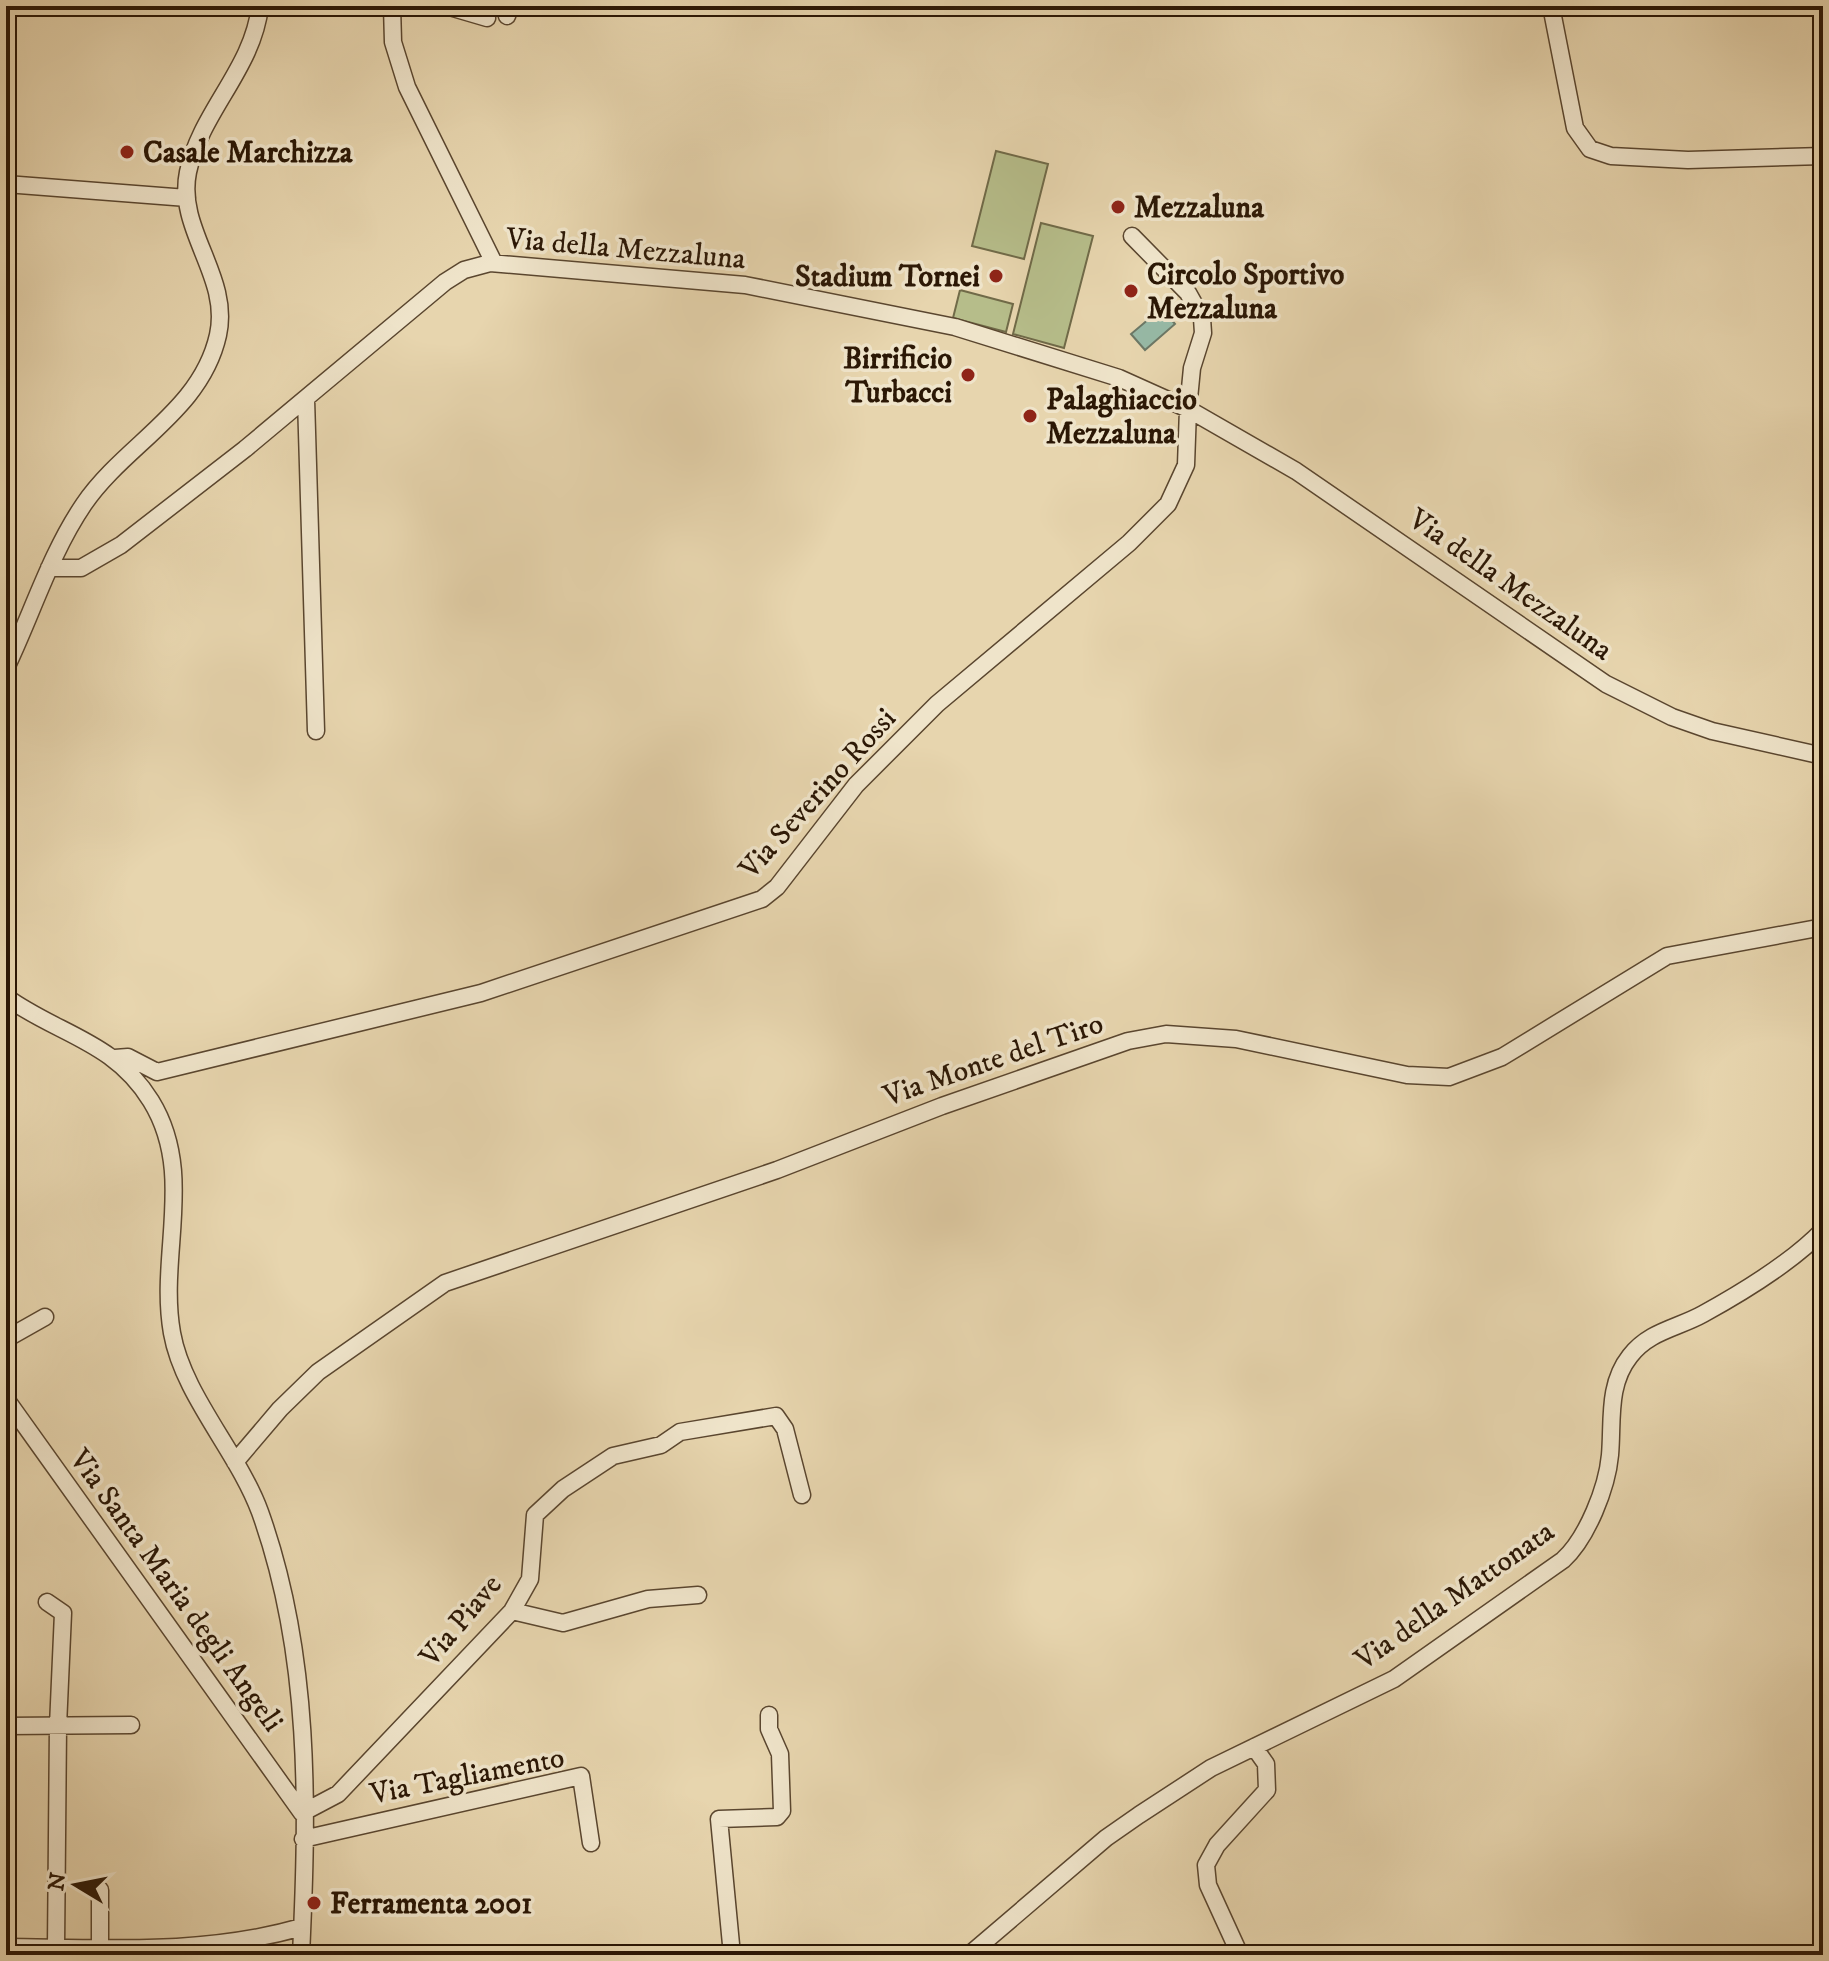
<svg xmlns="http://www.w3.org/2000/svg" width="1829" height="1961" font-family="'IM FELL DW Pica',serif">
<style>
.green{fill:#b6bd8a;stroke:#706a48;stroke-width:2}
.water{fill:#97b9a6;stroke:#6c7866;stroke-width:2}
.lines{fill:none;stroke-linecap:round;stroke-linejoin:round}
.minor-casing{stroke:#5a462f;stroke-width:19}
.minor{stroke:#efe4ca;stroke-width:16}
.poi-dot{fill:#8f2418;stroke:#efe4ca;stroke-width:3}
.labels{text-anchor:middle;stroke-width:7;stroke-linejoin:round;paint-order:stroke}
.poi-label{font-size:30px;font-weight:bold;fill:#2b1705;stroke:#efe4ca;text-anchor:start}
.street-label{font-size:30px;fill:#2b1705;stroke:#efe4ca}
</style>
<rect width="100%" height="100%" fill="#e7d5ae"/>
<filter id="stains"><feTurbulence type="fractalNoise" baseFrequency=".0025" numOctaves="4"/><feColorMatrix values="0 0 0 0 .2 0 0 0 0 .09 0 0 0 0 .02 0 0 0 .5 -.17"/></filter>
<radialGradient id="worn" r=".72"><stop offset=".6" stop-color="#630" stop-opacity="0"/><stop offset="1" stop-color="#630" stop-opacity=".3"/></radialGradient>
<!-- green -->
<path class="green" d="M996,151l52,13 -24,95 -52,-13z
M1041,223l52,13 -29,112 -51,-14z
M960,290l53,14 -7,28 -53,-14z"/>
<!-- water -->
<path class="water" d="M1162,308l13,16 -30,26 -14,-16z"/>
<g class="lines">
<defs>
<path id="minor" d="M392,6l1,36 14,45 87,176
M446,6l41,12
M1551,6l24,122 15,21 21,7 77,4 135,-4
M507,16l3,-10
M6,184l181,14
M306,399l10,332
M1188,409l108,62 310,213 66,33 40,14 111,25
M49,568h32l40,-23 124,-96 200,-167 19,-12 26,-7 255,22 210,42 164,51 69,31 4,-41 11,-35 -1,-15 -14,-25 -56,-57
M6,668c26,-54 44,-114 78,-164 41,-60 117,-93 134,-169 13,-59 -42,-105 -30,-163 13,-61 65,-103 72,-166
M6,997c53,38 108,44 145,104 45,73 7,154 21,232 11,62 66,119 88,179 51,142 48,294 41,443
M115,1058l13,-1 29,15 324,-79 281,-94 15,-12 79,-102 81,-81 192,-161 39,-39 18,-39 2,-56
M6,1339l39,-22
M6,1399l296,414
M235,1462l45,-53 38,-37 127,-89 332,-113 165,-64 186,-65 38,-7 70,5 171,36 42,2 53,-20 165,-101 156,-29
M47,1602l16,11 -5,113 -2,221
M512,1611l51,12 85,-24 50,-4
M6,1726l125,-1
M302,1813l36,-19 174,-183 18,-32 5,-64 28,-26 50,-33 48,-11 19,-13 96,-16 9,13 17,66
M303,1839l278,-63 10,67
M6,1947c100,1 199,8 296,-20
M100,1948v-58
M732,1955l-13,-136 58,-2 5,-6 -2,-57 -11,-25v-14
M969,1955l137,-117 33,-23 72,-47 183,-89 169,-119c24,-22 44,-72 47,-105 3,-34 -3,-70 20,-99 19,-25 48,-28 73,-42 40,-22 88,-51 120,-84
M1240,1955l-32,-70 -2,-20 11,-20 50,-55 -1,-26 -12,-17"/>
</defs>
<!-- minor casing -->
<use href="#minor" class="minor-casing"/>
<!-- minor -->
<use href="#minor" class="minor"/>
</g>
<!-- markers -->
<g class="poi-dot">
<circle cx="127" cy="152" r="8"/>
<circle cx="1118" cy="207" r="8"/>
<circle cx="996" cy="276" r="8"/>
<circle cx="1131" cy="291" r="8"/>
<circle cx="968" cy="375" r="8"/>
<circle cx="1030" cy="416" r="8"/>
<circle cx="314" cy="1903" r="8"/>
</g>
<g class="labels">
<!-- poi labels -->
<g class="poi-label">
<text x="143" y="162">Casale Marchizza</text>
<text x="1134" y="217">Mezzaluna</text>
<text x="1147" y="284">Circolo Sportivo<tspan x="1147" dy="34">Mezzaluna</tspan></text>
<text x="980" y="286" text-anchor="end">Stadium Tornei</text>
<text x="952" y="368" text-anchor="end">Birrificio<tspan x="952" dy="34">Turbacci</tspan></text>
<text x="1046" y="409">Palaghiaccio<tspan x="1046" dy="34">Mezzaluna</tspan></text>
<text x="330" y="1913">Ferramenta 2001</text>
</g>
<!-- street labels -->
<g class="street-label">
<text transform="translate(626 248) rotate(5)" y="10">Via della Mezzaluna</text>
<text transform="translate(1511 584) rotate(35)" y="10">Via della Mezzaluna</text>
<text transform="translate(817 793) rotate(-48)" y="10">Via Severino Rossi</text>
<text transform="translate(993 1059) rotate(-19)" y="10">Via Monte del Tiro</text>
<text transform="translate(177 1590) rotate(54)" y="10">Via Santa Maria degli Angeli</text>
<text transform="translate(1454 1595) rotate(-35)" y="10">Via della Mattonata</text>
<text transform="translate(460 1620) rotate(-50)" y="10">Via Piave</text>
<text transform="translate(467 1775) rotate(-11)" y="10">Via Tagliamento</text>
</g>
</g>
<!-- margin -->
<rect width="1829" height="1961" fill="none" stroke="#e7d5ae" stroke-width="32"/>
<rect x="8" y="8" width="1813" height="1945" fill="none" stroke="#2b1705" stroke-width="4"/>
<rect x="16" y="16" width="1797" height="1929" fill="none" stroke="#2b1705" stroke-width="2"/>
<!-- north arrow -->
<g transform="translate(76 1885) rotate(280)" stroke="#efe4ca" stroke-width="6" paint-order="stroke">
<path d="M0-6L14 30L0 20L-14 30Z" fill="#2b1705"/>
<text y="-12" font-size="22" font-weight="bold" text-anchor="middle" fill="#2b1705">N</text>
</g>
<rect width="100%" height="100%" filter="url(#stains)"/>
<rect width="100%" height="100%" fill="url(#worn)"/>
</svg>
